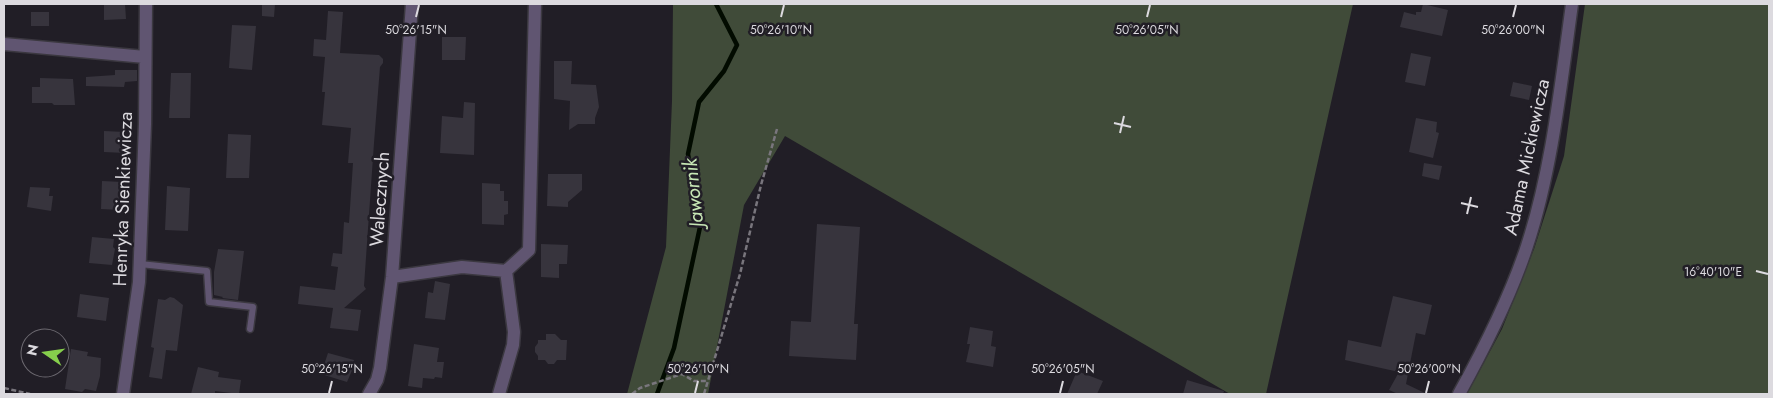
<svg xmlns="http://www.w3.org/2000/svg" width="1773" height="398" font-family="Jost,sans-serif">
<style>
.green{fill:#404b39}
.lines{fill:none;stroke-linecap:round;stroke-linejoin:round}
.stream{stroke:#020b00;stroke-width:4.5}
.building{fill:#37343d}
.service-casing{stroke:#3b3840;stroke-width:9}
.minor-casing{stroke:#3b3840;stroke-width:15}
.tertiary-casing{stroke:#3b3840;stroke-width:15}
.path{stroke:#79767d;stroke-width:2.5;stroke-dasharray:5 2.5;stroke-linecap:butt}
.service{stroke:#605571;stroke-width:6}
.minor{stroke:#605571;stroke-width:12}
.tertiary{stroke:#605571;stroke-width:12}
.ticks{fill:none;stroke:#dcdadf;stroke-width:2}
.labels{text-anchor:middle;stroke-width:5;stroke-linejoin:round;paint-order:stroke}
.street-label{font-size:19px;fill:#dcdadf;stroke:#211e26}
.water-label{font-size:20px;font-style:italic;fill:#c7e6b5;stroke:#211e26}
.ticks-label{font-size:12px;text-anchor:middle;fill:#dcdadf;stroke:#211e26;stroke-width:5;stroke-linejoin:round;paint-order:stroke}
</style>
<rect width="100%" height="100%" fill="#211e26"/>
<!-- green -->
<path class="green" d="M673,4h680l-87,390h-36l-445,-258 -41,69 -36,189h-81l39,-147 6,-146z
M1585,4h184v390h-302l35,-65 32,-80 30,-93z"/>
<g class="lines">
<!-- stream -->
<path class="stream" d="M657,394l17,-46 26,-121 -12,-73 11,-52 25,-31 13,-26 -21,-41"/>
</g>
<!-- building -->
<path class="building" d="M104,4h21l1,15 -22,1z
M262,4h13l-1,13 -12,-1z
M1423,4l25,6 -6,26 -42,-9 4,-15 12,3v-3h5z
M328,11l15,1 -3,41 39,2 4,4v4l-3,4 -6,76 -10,143 2,3 -22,19 17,2 -3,21 -28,-3 3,-20 -35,-4 2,-18 35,4 3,-23 -7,-1 2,-13 9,1 2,-32 5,1 4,-60h-5l3,-35 -29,-3 3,-33h-3l3,-35 -12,-1 1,-17 12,1z
M31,12h18v14h-18z
M232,25l24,1 -4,44 -23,-2z
M442,37h24l-1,23h-23z
M1411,53l20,4 -6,29 -20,-4z
M554,61h18l-1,23 25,1 3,22 -4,11v6h-17l-9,6 1,-29 -16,-2z
M115,70h22v11l-12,1 -1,5 -38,-1v-9l29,-2z
M171,73h20l-1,45h-21z
M40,78l33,1 2,26h-21l-2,-2h-20v-16h8z
M1513,82l19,4 -3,14 -19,-4z
M464,102l11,1 -1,52 -34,-2 2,-37 21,2z
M1416,118l21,4 -1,10 3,1 -6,25 -24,-6z
M104,131l21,1v21l-21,-1z
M228,134l23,1 -2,43h-23z
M1424,163l18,3 -3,14 -17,-4z
M548,174h34v16l-14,12v5l-21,-1z
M102,181l20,1 -1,28 -20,-1z
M482,183l18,1v7h4v10h4v13l-4,1v10l-22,-1z
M167,186l23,2 -2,43 -23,-1z
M30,187l20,1 -1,8h4l-2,15 -24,-4z
M817,224l43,3 -6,97h4l-2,36 -67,-4 2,-35 20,1z
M92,237l22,2 -1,8 2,2 -3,16 -23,-2z
M541,244l27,1 -1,19h-8v14l-18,-1z
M218,249l26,2 -6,49 -16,-2 1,-1 -9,-2v-23z
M435,281l15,3 -5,36 -20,-2 3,-26 5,1z
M80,294l29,4 -3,23 -29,-4z
M1393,296l39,9 -7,30 -9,-2 -10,51 21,10h-29l-9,-4 10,-18 -54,-12 3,-20 33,7z
M170,297l4,1 9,7 -6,46 -11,-1 -4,29 -13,-2 5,-29 -3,-1 7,-48 7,1z
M970,327l23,4 -2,15 5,1 -3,20 -27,-5 4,-18h-3z
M546,334h9l6,6h6l-1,20h-9l-3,4h-6l-3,-4h-7v-4l-3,-4v-5l3,-4v-3h8z
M414,344l25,4 -2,14h7l-2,16 -7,-1 -1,2 -11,-1 -1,10 -14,-2z
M71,349l17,3 -1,4 14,2 -1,18 -4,15 -11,-2 -3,3 -17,-3z
M328,353l26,7 -1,8 -6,14 -26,-8z
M198,367l21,5 -1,5 23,3 -2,14 -24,-3v3h-24z
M1077,371l26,10 -6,13h-30z
M1187,380l37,11 -1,3h-40z"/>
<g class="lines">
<defs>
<path id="service" d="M140,264l67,7 2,31 44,5 -3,22"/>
<path id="minor" d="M4,44l141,13
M392,277l70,-10 44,4 23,-21 6,-246
M123,394l16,-112 6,-158 1,-120
M369,394l8,-14 3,-12 12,-91 20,-273
M499,394l14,-49 1,-13 -8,-61"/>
<path id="tertiary" d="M1459,394c26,-47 51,-96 68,-148 25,-76 34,-163 45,-242"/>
</defs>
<!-- service casing -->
<use href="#service" class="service-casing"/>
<!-- minor casing -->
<use href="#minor" class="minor-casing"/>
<!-- tertiary casing -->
<use href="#tertiary" class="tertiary-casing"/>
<!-- path -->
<path class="path" d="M4,388l26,6
M632,394l8,-6 42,-14 12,7h14
M704,394l36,-120 21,-89 16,-56"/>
<!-- service -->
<use href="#service" class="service"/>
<!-- minor -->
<use href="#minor" class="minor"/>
<!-- tertiary -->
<use href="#tertiary" class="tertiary"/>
</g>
<!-- ticks -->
<path class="ticks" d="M416,17l3,-12M781,17l3,-12M1147,17l3,-12M1513,17l3,-12M1114,123l17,4M1120,133l4,-17M1461,203l17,4M1467,214l4,-17M1756,271l12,3M329,393l3,-12M695,393l3,-12M1060,393l3,-12M1426,393l3,-12"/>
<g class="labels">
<!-- street labels -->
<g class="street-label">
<text transform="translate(1526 157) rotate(-78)" y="7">Adama Mickiewicza</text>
<text transform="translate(122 199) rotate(-88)" y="7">Henryka Sienkiewicza</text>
<text transform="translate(379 199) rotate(-86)" y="7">Walecznych</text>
</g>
<!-- water labels -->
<g class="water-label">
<text transform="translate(693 193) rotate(-96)" y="7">Jawornik</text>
</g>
</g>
<g class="ticks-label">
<text x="416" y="34">50°26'15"N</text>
<text x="781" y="34">50°26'10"N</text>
<text x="1147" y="34">50°26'05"N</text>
<text x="1513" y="34">50°26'00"N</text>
<text x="1713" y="276">16°40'10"E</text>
<text x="332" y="373">50°26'15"N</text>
<text x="698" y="373">50°26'10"N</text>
<text x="1063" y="373">50°26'05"N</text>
<text x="1429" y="373">50°26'00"N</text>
</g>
<!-- border -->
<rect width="1773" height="398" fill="none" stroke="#dcdadf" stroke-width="10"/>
<!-- north arrow -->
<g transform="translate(45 353) rotate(283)"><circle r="24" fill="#211e26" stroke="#6c6970"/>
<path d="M0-4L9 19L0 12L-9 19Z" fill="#86cf4c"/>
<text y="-8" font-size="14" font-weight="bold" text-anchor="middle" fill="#dcdadf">N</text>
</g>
</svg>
